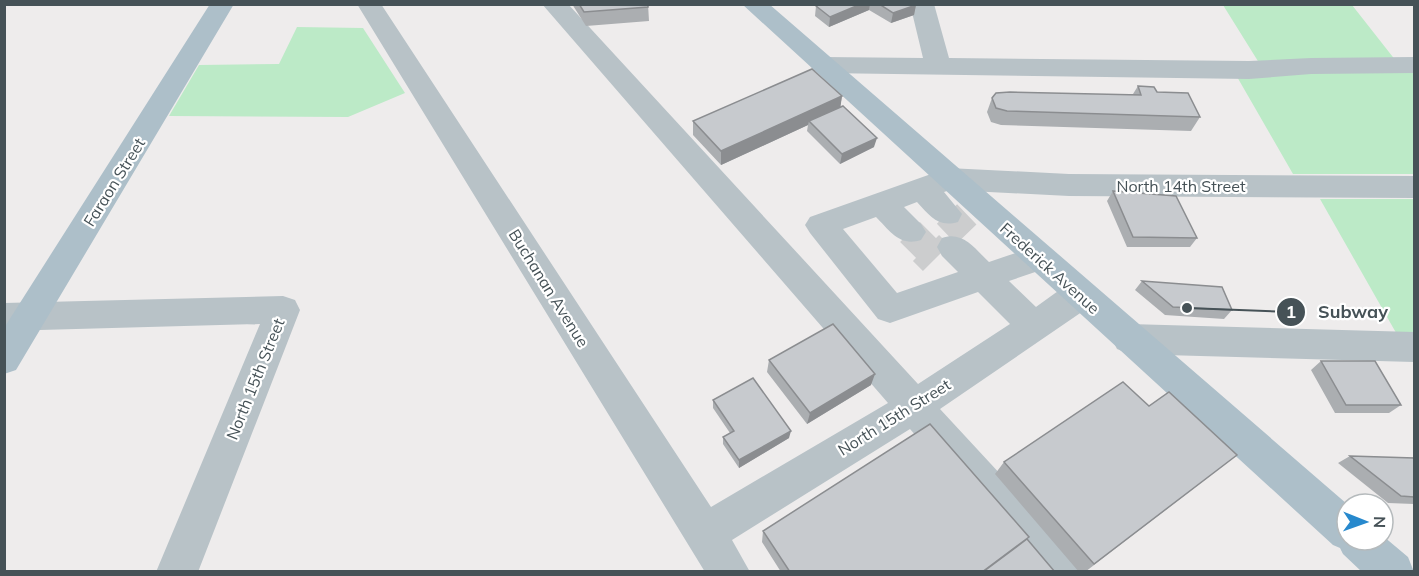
<svg xmlns="http://www.w3.org/2000/svg" width="1419" height="576" font-family="Mulish,sans-serif">
<style>
.green{fill:#bceac7}
.lines{fill:none;stroke-linecap:round;stroke-linejoin:round}
.minor-tunnel-far1{stroke:#cccdce;stroke-width:28;stroke-dasharray:28 14;stroke-linecap:butt}
.minor-tunnel{stroke:#cccdce;stroke-width:37;stroke-dasharray:37 18;stroke-linecap:butt}
.minor{fill:#b8c2c7;fill-rule:evenodd}
.major{fill:#adbfc9;fill-rule:evenodd}
.wall{fill:#abaeb1}
.shaded-wall{fill:#8b8d90}
.building{fill:#c7cace;stroke:#8b8d90;stroke-width:1.5}
.labels{text-anchor:middle;stroke-width:4.5;stroke-linejoin:round;paint-order:stroke}
.street-label{font-size:16px;fill:#465257;stroke:#fff}
.leader{fill:none;stroke:#465257;stroke-width:2}
.callout-dot{fill:#465257;stroke:#fff;stroke-width:2}
.mark-label{font-size:18px;text-anchor:middle;font-weight:bold;fill:#fff}
.callout-label{font-size:18px;text-anchor:middle;font-weight:bold;fill:#465257;stroke:#fff;stroke-width:4.5;stroke-linejoin:round;paint-order:stroke}
</style>
<rect width="100%" height="100%" fill="#eeecec"/>
<!-- green -->
<path class="green" d="M1223,5h129l44,56 -135,5z
M297,27l66,1 42,65 -57,24 -179,-1 30,-51 80,-1z
M1382,71h32v103h-121l-57,-99z
M1320,199h94v140l-15,-1z"/>
<g class="lines">
<!-- minor-tunnel-far1 -->
<path class="minor-tunnel-far1" d="M947,214l21,22
M910,232l18,18"/>
<!-- minor-tunnel -->
<path class="minor-tunnel" d="M926,248l10,10"/>
<!-- minor -->
<path class="minor" d="M357,4h24l330,503 177,-104 -346,-399h26l350,380 92,-60 -32,-32 -88,31 -12,-4 -68,-86 -5,-8 5,-8 138,-49 121,6 345,2v22l-345,-2 -119,-6 -6,2 18,22 -4,8c-20,6 -28,-6 -41,-20l-13,5 17,17 5,8 -5,8c-21,7 -31,-9 -45,-23l-33,12 54,64 61,-21 -16,-16 -5,-9 5,-9c21,-7 32,10 47,24l50,-17 11,4 5,9 -5,9 -41,14 27,26c18,-12 34,-29 56,-22l5,10 -5,10 -152,104 137,148 6,15h-49l-124,-143 -178,111 18,32h-45z
M910,4h24l15,54 300,3 62,-3 103,-1v16l-103,1 -62,5 -426,-6 -9,-2 -4,-6 4,-6 9,-2 100,1z
M283,296l12,4 5,10 -102,262h-42l104,-248 -256,7v-28z
M1129,324l285,8v30l-285,-8 -12,-5 -5,-10 5,-10z"/>
<!-- major -->
<path class="major" d="M210,4h24l-218,366 -12,4v-46z
M742,4h27l578,500v36h36v-4l25,21 6,15h-52l-19,-18 -3,-6 -7,-3z"/>
</g>
<!-- wall -->
<path class="wall" d="M572,4h76l1,17 -63,5z
M820,4l96,1 -2,10 -23,8 -22,-13 -40,17 -14,-11 1,-10z
M1138,86l19,6 43,25 -9,14 -190,-6 -10,-3 -4,-10 5,-14 141,-4z
M842,96l-2,11 34,40 -34,17 -33,-33 1,-6 -87,40 -28,-30v-14z
M1113,191l84,47 -7,9h-63l-20,-46z
M1142,281l90,29 -8,9 -59,-4 -30,-25z
M769,360l102,25 -64,39 -40,-52z
M1321,361l80,44 -12,8h-54l-24,-43z
M713,400l76,38 -50,30 -16,-24v-7l7,-4 -17,-25z
M1149,406l88,49 -152,117h-6l-84,-98 9,-12z
M1350,456l64,2v46l-26,-1 -50,-40z
M763,531l264,8 28,33h-274l-19,-30z"/>
<!-- shaded-wall -->
<path class="shaded-wall" d="M861,4h9l-1,6 -40,17 1,-10z
M916,5l-2,10 -23,8 2,-10z
M842,96l-2,14 -31,11 -1,4 -87,40v-14z
M877,138l-3,9 -34,17 2,-10z
M875,374l-4,11 -64,39 3,-11z
M791,431l-2,7 -50,30v-8z"/>
<!-- building -->
<path class="building" d="M579,4h69v3l-64,5z
M820,4h41l-31,13 -14,-11z
M879,4h37v1l-23,8z
M812,69l30,27 -121,55 -28,-30z
M1138,86l16,1 3,5 31,1 12,24 -193,-6 -11,-3 -4,-10 4,-5 14,-1 131,3z
M843,106l34,32 -35,16 -33,-33z
M1113,191l63,5 21,42 -64,-1z
M1142,281l80,6 10,23 -59,-3z
M833,324l42,50 -65,39 -41,-53z
M1321,361h54l26,44h-55z
M753,378l38,53 -52,29 -16,-23 11,-6 -21,-31z
M1123,382l26,24 20,-14 68,63 -143,109 -90,-102z
M930,424l99,113 -47,35h-192l-27,-41z
M1350,456l64,2v39l-13,-1z
M1027,539l28,33h-72z"/>
<g class="labels">
<!-- street labels -->
<g class="street-label">
<text transform="translate(114 182) rotate(-58)" y="6">Faraon Street</text>
<text x="1181" y="192">North 14th Street</text>
<text transform="translate(1050 268) rotate(42)" y="6">Frederick Avenue</text>
<text transform="translate(549 288) rotate(58)" y="6">Buchanan Avenue</text>
<text transform="translate(255 379) rotate(-68)" y="6">North 15th Street</text>
<text transform="translate(894 417) rotate(-32)" y="6">North 15th Street</text>
</g>
</g>
<!-- callouts -->
<path class="leader" d="M1187 308L1291 312"/>
<g class="callout-dot">
<circle cx="1187" cy="308" r="6"/>
<circle cx="1291" cy="312" r="15"/>
</g>
<g class="mark-label">
<text x="1291" y="318">1</text>
</g>
<g class="callout-label">
<text x="1353" y="318">Subway</text>
</g>
<!-- border -->
<rect width="1419" height="576" fill="none" stroke="#465257" stroke-width="12"/>
<!-- north arrow -->
<g transform="translate(1365 522) rotate(91)"><circle r="28" fill="#ffffff" stroke="#b5babc" stroke-width="1.5"/>
<path d="M0-4.5L10 22L0 15L-10 22Z" fill="#2789cd"/>
<text y="-9" font-size="16" font-weight="bold" text-anchor="middle" fill="#465257">N</text>
</g>
</svg>
